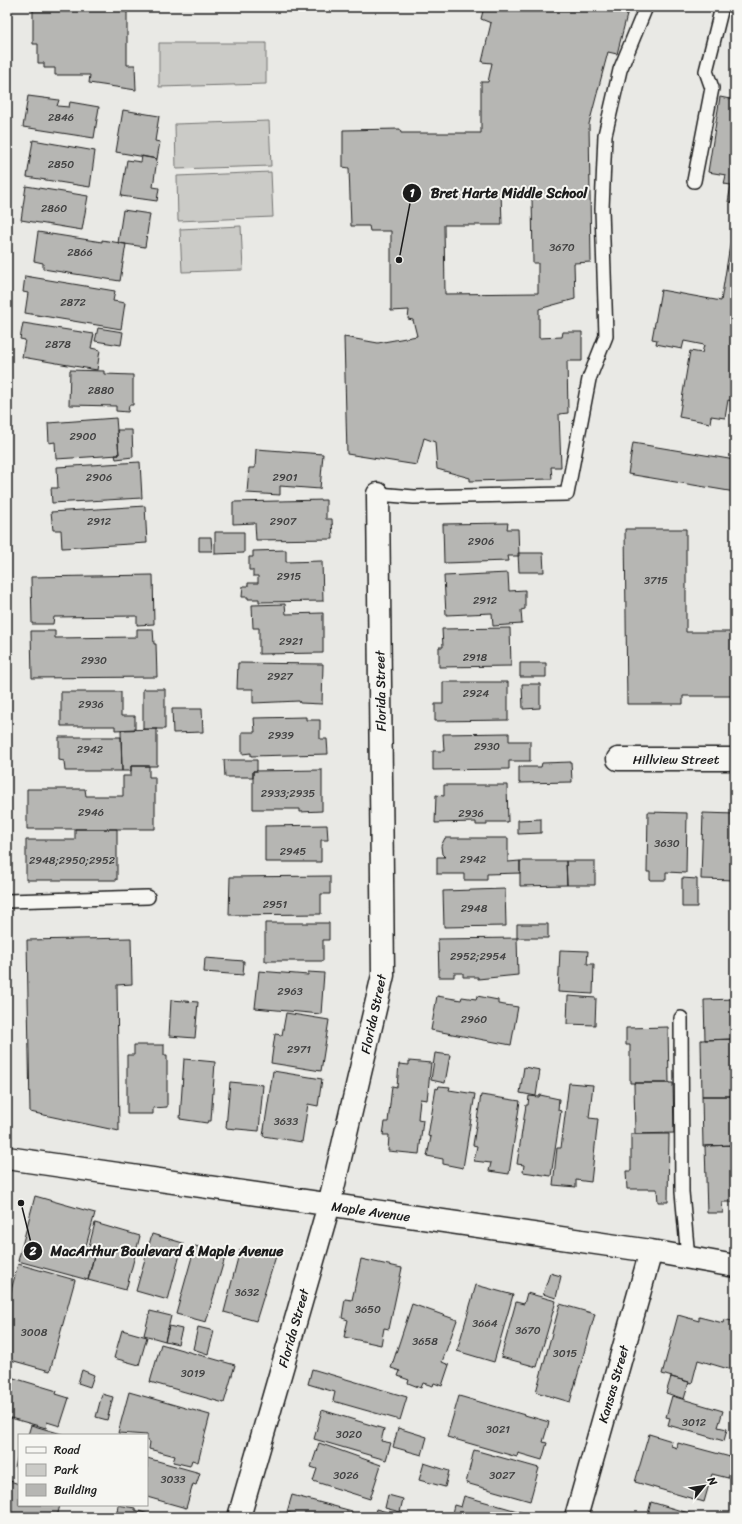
<svg xmlns="http://www.w3.org/2000/svg" width="742" height="1524" font-family="Sriracha,sans-serif">
<style>
.green{fill:#cbcbc7;stroke:#747472}
.building{fill:#b6b6b3;stroke:#1c1c1c;fill-rule:evenodd}
.lines{fill:none;stroke-linecap:round;stroke-linejoin:round}
.lane-casing{stroke:#1c1c1c;stroke-width:16}
.street-casing{stroke:#1c1c1c;stroke-width:25}
.lane{stroke:#f6f6f2;stroke-width:13}
.street{stroke:#f6f6f2;stroke-width:22}
.labels{text-anchor:middle;stroke-width:4;stroke-linejoin:round;paint-order:stroke}
.number-label{font-size:11px;fill:#424242}
.street-label{font-size:13px;fill:#1c1c1c;stroke:#f6f6f2}
.leader{fill:none;stroke:#1c1c1c;stroke-width:1.5}
.callout-dot{fill:#1c1c1c;stroke:#f6f6f2;stroke-width:1.5}
.mark-label{font-size:12px;text-anchor:middle;font-weight:bold;fill:#fff}
.callout-label{font-size:14px;text-anchor:middle;font-weight:bold;fill:#1c1c1c;stroke:#f6f6f2;stroke-width:4;stroke-linejoin:round;paint-order:stroke}
</style>
<rect width="100%" height="100%" fill="#e9e9e5"/>
<filter id="ink" filterUnits="userSpaceOnUse"><feTurbulence type="fractalNoise" baseFrequency=".025" numOctaves="2"/><feDisplacementMap in="SourceGraphic" scale="8" xChannelSelector="R" yChannelSelector="G"/><feConvolveMatrix kernelMatrix="1 2 1 2 8 2 1 2 1" color-interpolation-filters="sRGB"/></filter>
<g filter="url(#ink)">
<!-- green -->
<path class="green" d="M159,43h107v41l-107,3z
M269,121l2,45 -95,3 -1,-45z
M271,172l2,45 -95,4 -1,-45z
M241,226l2,44 -61,2 -2,-43z"/>
<!-- building -->
<path class="building" d="M33,7h94v58h8l1,25 -47,-7 1,-8h-35v-7h-11v-5h-6v-19h-5z
M484,7h145l-12,47 -9,-2 -19,72 2,138 -17,1 1,36 -36,10v29l23,-1 1,-5h19v29h-15l1,52 -9,1 2,53h-10l1,12 -82,2v-3l-33,-9 -2,-27 -11,-4 -7,27 -70,-11 -3,-117 34,6 39,-7 -4,-16 -5,-1 1,-9 -18,1v-80h-21l-1,-5h-18l-2,-58 -6,-1v-37l57,-1 1,4h80v-51h7l4,-19 -10,-1 9,-39 -10,-4zM501,191h13v4h18l1,68h5v30l-93,1 -1,-69h58z
M28,96l31,4 -2,6 12,1 1,-5 29,5 -5,31 -71,-11z
M720,97l15,3v103l-7,-1 3,-17 -7,-1 2,-9 -18,-3z
M123,110l36,6 -4,25 5,1 -3,17 -41,-7z
M33,140l62,11 -5,36 -63,-10z
M142,156l15,3 -4,28 6,1 -2,13 -36,-5 6,-36 14,2z
M26,186l62,10 -6,34 -61,-10z
M123,210l27,4 -5,33 -27,-4z
M38,232l64,10v-2l24,4 -6,37 -77,-12v-6l-9,-2z
M732,233l3,1v124l-2,13h2v31l-7,-2 -3,18 -14,-2 -1,7 -31,-6 11,-66 12,2 2,-8 -20,-4 -2,8 -26,-5 1,-4 -5,-1 9,-49 60,11z
M25,276l90,15 -2,10 12,2 -4,26 -96,-16 3,-20 -5,-1z
M23,323l71,11 -3,14 9,2 -3,20 -75,-13 3,-17 -5,-1z
M98,328l25,4 -2,13 -26,-4z
M70,370l34,1v3l29,1v30h-4l-1,7 -12,-1v-5l-47,-1z
M116,418l3,37 -63,4 -1,-17 -6,1 -1,-20z
M117,430h15l1,27 -17,2 -1,-4h4z
M633,443l102,17v32l-107,-18z
M256,449l67,5 -3,35 -40,-3v9l-33,-2 2,-25h6z
M140,462l2,36 -90,5 -1,-15h7l-1,-21z
M326,500v19h6l1,20 -77,1 -1,-17 -22,1v-22z
M145,506l2,37 -85,5 -1,-18h-8l-2,-18z
M508,523l-1,6h11l1,27h-11l1,5 -65,2 -1,-39z
M625,529h61v103h49v64h-52v8h-56z
M215,532h29v21l-29,1z
M199,537h12l1,14h-13z
M286,550v12l36,-1 1,40 -64,1v-3h-11v-2h-6l1,-11h5v-3h10v-7h-5v-6h-4v-13h4v-6z
M518,553h25l1,19h-25z
M508,573l1,18 16,-1v19l-4,1 1,14 -29,2 -1,-13 -46,2 -2,-39z
M153,575l1,49 -17,1v-9l-83,1 -1,7h-21l-1,-47z
M285,604l1,10 37,-1v40l-64,1v-26h-6l-1,-23z
M510,628l1,38 -72,1v-20h4l-1,-18z
M137,629h16l1,15h2l1,33 -125,1 -1,-47h24v7l82,-1z
M238,663l85,1 -1,40 -22,-1 -1,-2 -46,2v-14h-16z
M520,663h26v14h-26z
M443,682h65v38l-73,1v-17h8z
M522,684h18v24l-17,1z
M143,689h22v40h-22z
M61,692h60v24h14v13l-20,1v-4h-54z
M172,709h30l1,23 -30,1z
M306,717v3h14v19h7l1,15 -77,2v-3l-9,1v-22h13l-1,-14z
M157,729v37h-26v5h-9l-1,-41z
M509,733v8h21v20h-21v8l-76,1v-19h11l-1,-17z
M59,737h62l1,34h-57l-1,-10 -5,-1z
M224,760h33v11h-4v6h-28z
M571,762l1,20 -53,1v-16h22l1,-4z
M131,766h18v11h6v52h-128v-40h58l1,7h37v-20h8z
M322,770v41l-22,1v-3h-47v-38z
M444,785h63l1,37h-21v3h-11v-3l-41,1 1,-28 8,1z
M648,812l39,1 -1,60 -20,-1v8h-16v-8h-3z
M703,813l32,1v66l-34,-1z
M541,819v14l-23,1v-14z
M327,825l1,15h-7v22h-56v-36z
M75,829h42v51h-91v-40h49z
M445,838h63v24l12,-1v12l-33,1v6h-23v-6h-27v-17h8l-3,-3 -1,-8z
M520,861h46l1,24 -47,1z
M566,861h29v24h-28z
M330,876v18h-9v20l-92,1 1,-38z
M682,878l15,1v28h-15z
M505,889l1,37 -62,1 -1,-36z
M265,923h64v17h-6v21h-58z
M517,924h31v14h-31z
M131,938l1,46 -15,1 2,146 -89,-19 -3,-172z
M517,938l1,37 -40,4v-2h-15v-4h-9v4h-15l-1,-38z
M560,950l28,1 -1,13h7l-1,30 -35,-2z
M205,958l39,3 -1,14 -39,-3z
M259,971l49,4v-3l16,1 -3,41 -66,-6z
M437,996l24,4 1,-3 14,2 1,-3 21,4v4l20,3 -7,38 -80,-15z
M568,996l28,2 -1,27 -28,-1z
M735,999v40l-30,1 -1,-40z
M171,1000l27,2 -3,36 -26,-2z
M286,1013l43,7 -8,51 -50,-8 4,-29 7,1z
M668,1027l1,56h-39v-38h-4v-17z
M735,1039v57h-33l-1,-56z
M134,1045h30v10h3v52l-14,1v6h-26v-59h7z
M435,1053l15,2 -5,28 -14,-3z
M184,1059l31,3 -4,59h-3l-1,2 -27,-4z
M409,1061l22,2 -4,37 -7,-1 -2,20 5,1 -4,34 -31,-3 1,-16h-6l2,-13h3l4,-36 5,1 2,-23 10,1z
M524,1067l16,3 -4,26 -16,-3z
M273,1071l49,8 -4,27 -10,-2 -6,38 -39,-6z
M230,1082l33,3 -4,46 -33,-3z
M569,1083l24,2 -4,33 9,1 -7,63 -15,-2v7l-23,-2 4,-37h4z
M634,1083h39l1,50 -39,1z
M439,1086l11,1 -1,3 26,4 -12,74 -20,-4v-5l-16,-3 4,-19 -3,-1 8,-48 2,1z
M481,1095l39,6 -11,73 -20,-3 2,-8 -17,-2 3,-15 -4,-1z
M540,1095l19,4 -1,11 3,1 -10,65 -28,-4 1,-7 -7,-1 9,-59h2l1,-9 10,1z
M702,1096h33v49l-32,1z
M631,1134h38l-1,68h-10l-1,-13h-30l-1,-18h5z
M735,1145v57h-13l1,11h-16l-2,-67z
M35,1196l60,17 -11,40 10,3 -6,24 -70,-19z
M95,1223l45,13 -14,54 -38,-10 6,-24 -7,-2z
M152,1234l31,9 -15,57 -32,-9z
M195,1246l31,8 -20,68 -30,-8z
M240,1250l20,5 1,-4 15,5 -20,65 -32,-9z
M361,1259l41,9 -13,61 -5,-1 -3,17 -37,-8 4,-17 -6,-2 3,-19 7,1z
M18,1264l57,16 -25,91 -43,-12v-53z
M550,1273l11,3 -5,22 -13,-4z
M476,1285l37,10 -19,67 -37,-11z
M527,1293l29,8 -19,66 -36,-10 15,-55 8,2z
M412,1304l45,16 -15,42 7,3 -7,21 -8,-3 -1,3 -10,-3 -2,5 -13,-5 1,-3 -11,-4 2,-5 -9,-3z
M560,1304l35,10 -25,88 -34,-10z
M150,1311l21,5 -6,25 -21,-6z
M678,1315l21,6v-4l24,6 1,-4 11,3v49l-37,-11 -6,23 -30,-9z
M169,1326l13,3 -4,15 -13,-3z
M198,1327l16,4 -6,23 -15,-5z
M122,1330l25,7 -8,28 -25,-7z
M161,1344l74,21 -11,38 -74,-21z
M312,1369l95,28 -7,23 -67,-19 2,-9 -27,-8z
M82,1370l12,5 -4,12 -12,-4z
M7,1376l50,15 -1,3 13,4 -9,28 -13,-4 -1,6 -39,-11z
M671,1377l18,5 -5,17 -18,-6z
M129,1392l81,23 -12,47 -6,-2 -2,6 -17,-4 2,-6 -26,-7 1,-7 -3,-1v-6l-29,-2z
M102,1394l11,3 -6,23 -11,-3z
M459,1396l90,26 -6,20 4,1 -5,17 -24,-7 -1,4 -70,-20z
M672,1396l51,15 -5,16 9,2 -3,12 -56,-16 2,-7 -4,-1z
M322,1410l62,19 -3,12 10,2 -5,17 -72,-21z
M31,1425l34,10h-37z
M398,1428l29,9 -5,18 -29,-8z
M649,1434l23,7 -1,5 6,2 1,-5 56,15 -6,20 -16,-4 -8,28 -69,-20z
M319,1443l62,22 -11,34 -57,-18 4,-12 -6,-2z
M474,1450l65,18 -9,33 -64,-18z
M19,1451v17l-4,-1z
M147,1458l53,15 -4,12 -3,-1 -7,24 -39,-11z
M424,1463l25,8 -4,16 -26,-7z
M7,1480l12,4v21h41l-3,12h-50z
M292,1495l60,16 -1,5 4,1h-59v-2l-9,-3z
M388,1495l15,4 -3,13 -15,-4z
M464,1496l64,18 -1,3h-76l3,-12 7,2z
M651,1502l51,15h-55z
M118,1505l17,3v2l24,7h-47l1,-4h4z
M376,1509l29,8h-31z"/>
<g class="lines">
<defs>
<path id="lane" d="M694,181l18,-93 -6,-17 16,-64
M378,494l36,3 153,-3 22,-115 17,-43 -4,-127 3,-74 15,-65 26,-63
M7,901l141,-4
M681,1018l1,174 6,66"/>
<path id="street" d="M618,759h117
M7,1158l644,93 84,15
M239,1517l90,-312 54,-230 -5,-481
M576,1517l75,-266"/>
</defs>
<!-- lane casing -->
<use href="#lane" class="lane-casing"/>
<!-- street casing -->
<use href="#street" class="street-casing"/>
<!-- lane -->
<use href="#lane" class="lane"/>
<!-- street -->
<use href="#street" class="street"/>
</g>
</g>
<g class="labels">
<!-- number labels -->
<g class="number-label">
<text x="61" y="121">2846</text>
<text x="61" y="168">2850</text>
<text x="54" y="212">2860</text>
<text x="562" y="251">3670</text>
<text x="80" y="256">2866</text>
<text x="73" y="306">2872</text>
<text x="58" y="348">2878</text>
<text x="101" y="394">2880</text>
<text x="83" y="440">2900</text>
<text x="99" y="481">2906</text>
<text x="285" y="481">2901</text>
<text x="99" y="525">2912</text>
<text x="283" y="525">2907</text>
<text x="481" y="545">2906</text>
<text x="289" y="580">2915</text>
<text x="656" y="584">3715</text>
<text x="485" y="604">2912</text>
<text x="291" y="645">2921</text>
<text x="475" y="661">2918</text>
<text x="94" y="664">2930</text>
<text x="280" y="680">2927</text>
<text x="476" y="697">2924</text>
<text x="91" y="708">2936</text>
<text x="281" y="739">2939</text>
<text x="487" y="750">2930</text>
<text x="90" y="753">2942</text>
<text x="288" y="797">2933;2935</text>
<text x="91" y="816">2946</text>
<text x="471" y="817">2936</text>
<text x="667" y="847">3630</text>
<text x="293" y="855">2945</text>
<text x="473" y="863">2942</text>
<text x="72" y="864">2948;2950;2952</text>
<text x="275" y="908">2951</text>
<text x="474" y="912">2948</text>
<text x="478" y="960">2952;2954</text>
<text x="290" y="995">2963</text>
<text x="474" y="1023">2960</text>
<text x="299" y="1053">2971</text>
<text x="286" y="1125">3633</text>
<text x="247" y="1296">3632</text>
<text x="368" y="1313">3650</text>
<text x="485" y="1327">3664</text>
<text x="528" y="1334">3670</text>
<text x="34" y="1336">3008</text>
<text x="425" y="1345">3658</text>
<text x="565" y="1357">3015</text>
<text x="193" y="1377">3019</text>
<text x="694" y="1426">3012</text>
<text x="498" y="1433">3021</text>
<text x="349" y="1438">3020</text>
<text x="346" y="1479">3026</text>
<text x="502" y="1479">3027</text>
<text x="173" y="1483">3033</text>
</g>
<!-- street labels -->
<g class="street-label">
<text transform="translate(380 691) rotate(-91)" y="5">Florida Street</text>
<text x="676" y="764">Hillview Street</text>
<text transform="translate(373 1014) rotate(-78)" y="5">Florida Street</text>
<text transform="translate(371 1211) rotate(8)" y="5">Maple Avenue</text>
<text transform="translate(293 1328) rotate(-74)" y="5">Florida Street</text>
<text transform="translate(613 1384) rotate(-74)" y="5">Kansas Street</text>
</g>
</g>
<!-- callouts -->
<path class="leader" d="M399 260L412 193M21 1203L33 1251"/>
<g class="callout-dot">
<circle cx="399" cy="260" r="4"/>
<circle cx="21" cy="1203" r="4"/>
<circle cx="412" cy="193" r="10"/>
<circle cx="33" cy="1251" r="10"/>
</g>
<g class="mark-label">
<text x="412" y="197">1</text>
<text x="33" y="1255">2</text>
</g>
<g class="callout-label">
<text x="509" y="198">Bret Harte Middle School</text>
<text x="167" y="1256">MacArthur Boulevard &amp; Maple Avenue</text>
</g>
<!-- margin -->
<rect width="742" height="1524" fill="none" stroke="#f6f6f2" stroke-width="24"/>
<rect x="12" y="12" width="718" height="1500" fill="none" stroke="#1c1c1c" stroke-width="1.5" filter="url(#ink)"/>
<!-- legend -->
<rect x="18" y="1434" width="130" height="72" fill="#f6f6f2" stroke="#9f9f9c"/>
<rect x="26" y="1447" width="20" height="6" fill="#f6f6f2" stroke="#9f9f9c"/>
<text x="54" y="1454" font-size="12" fill="#1c1c1c">Road</text>
<rect x="26" y="1464" width="20" height="12" fill="#cbcbc7" stroke="#9f9f9c"/>
<text x="54" y="1474" font-size="12" fill="#1c1c1c">Park</text>
<rect x="26" y="1484" width="20" height="12" fill="#b6b6b3" stroke="#9f9f9c"/>
<text x="54" y="1494" font-size="12" fill="#1c1c1c">Building</text>
<!-- north arrow -->
<g transform="translate(704 1486) rotate(60)" stroke="#f6f6f2" stroke-width="3" paint-order="stroke">
<path d="M0-3L7 15L0 10L-7 15Z" fill="#1c1c1c"/>
<text y="-6" font-size="11" font-weight="bold" text-anchor="middle" fill="#1c1c1c">N</text>
</g>
</svg>
